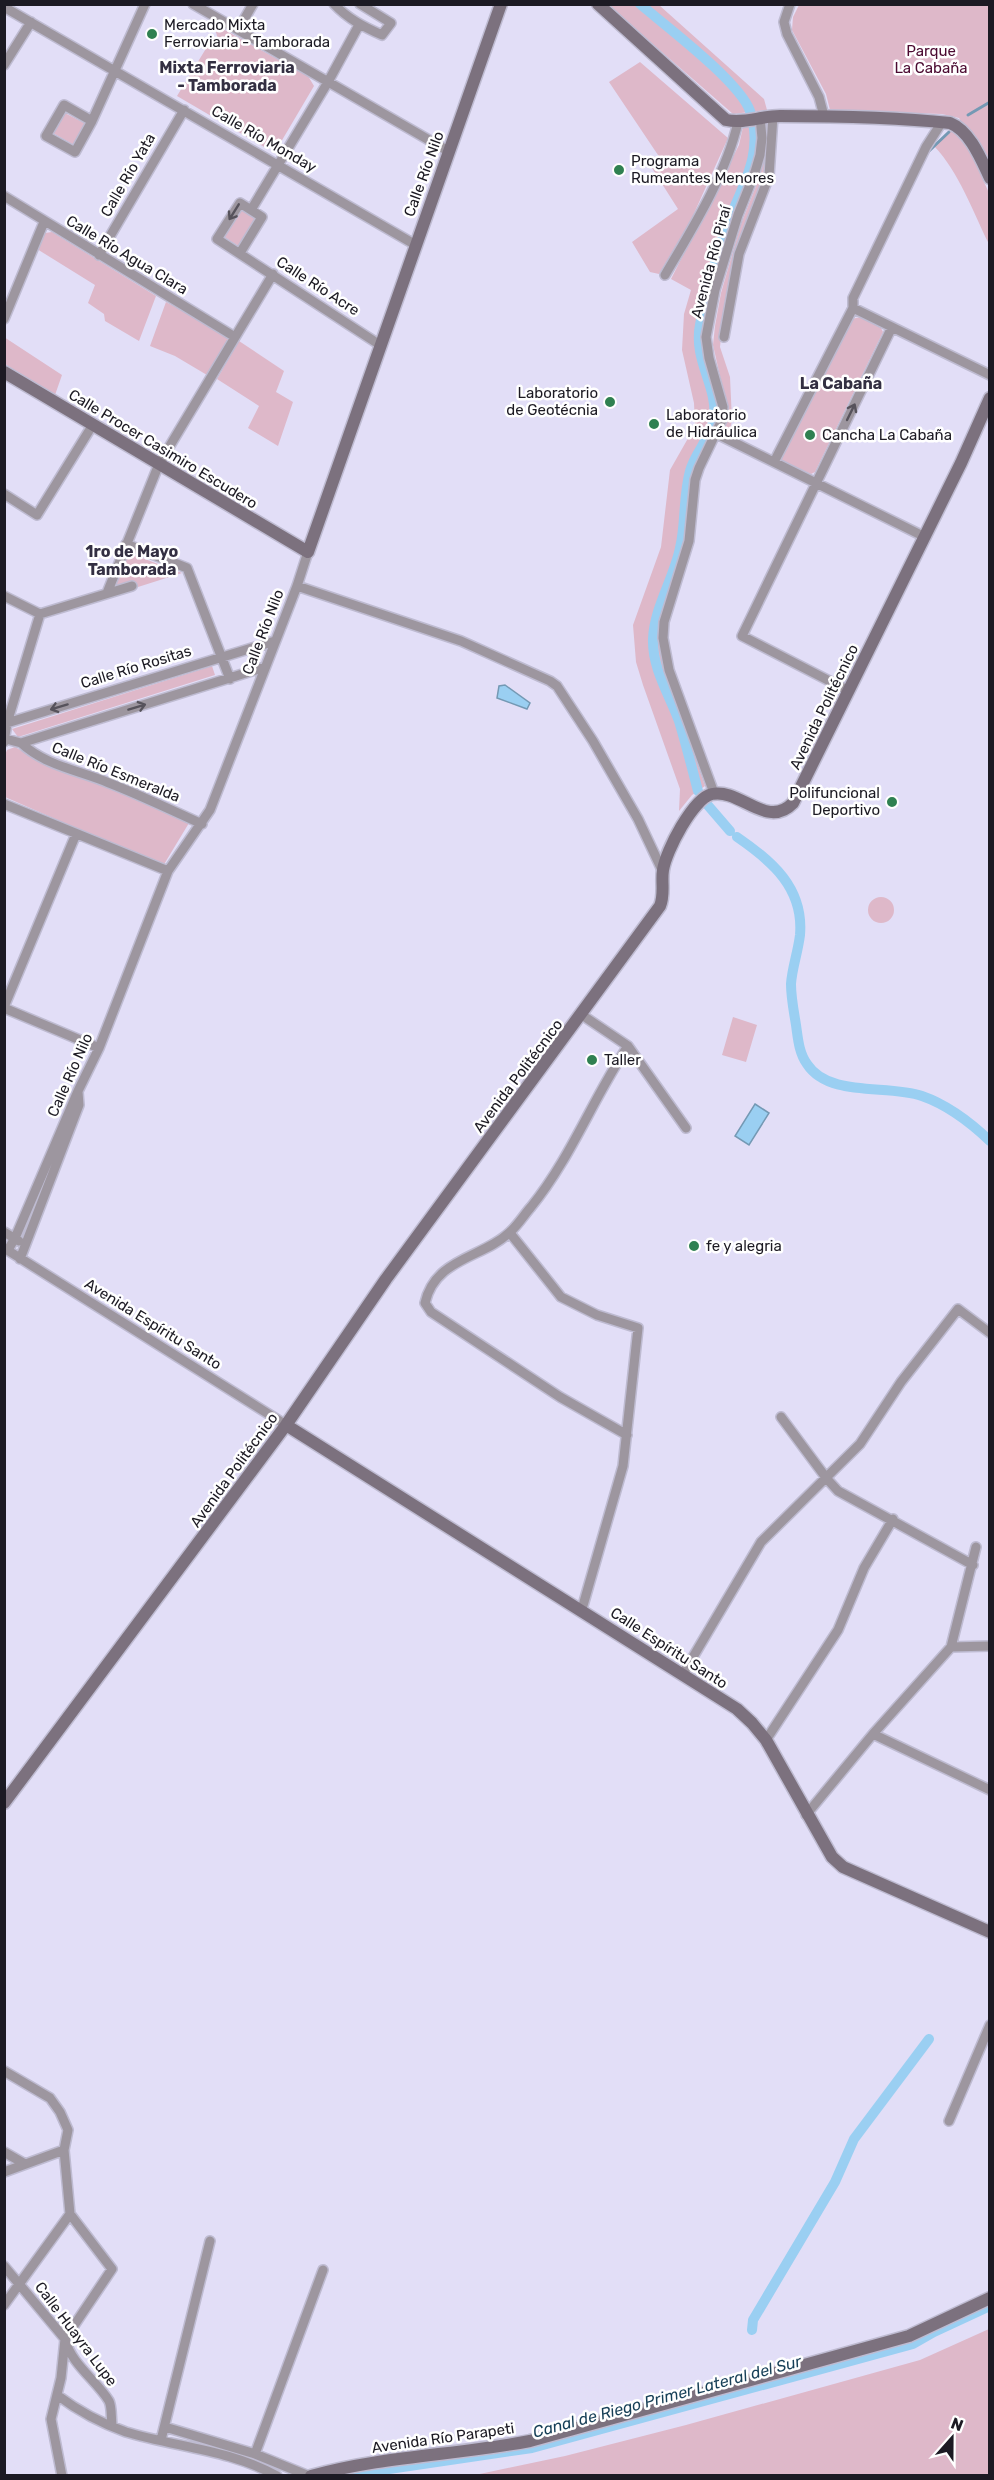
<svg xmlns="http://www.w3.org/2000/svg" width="994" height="2480" font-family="Rubik,sans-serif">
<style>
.green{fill:#deb8c9}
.water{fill:#9acff2;stroke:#7499b4;stroke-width:1.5}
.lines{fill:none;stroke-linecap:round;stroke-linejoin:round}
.stream{stroke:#7499b4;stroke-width:3}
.canal{stroke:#9acff2;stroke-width:10}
.street-casing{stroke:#bebbd1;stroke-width:12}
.secondary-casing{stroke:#bebbd1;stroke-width:15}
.street{stroke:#9d969f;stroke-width:9}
.secondary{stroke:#7c717e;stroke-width:12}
.oneway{stroke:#56525b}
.poi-dot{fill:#2f8051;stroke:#fff;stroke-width:2}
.labels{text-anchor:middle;stroke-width:5;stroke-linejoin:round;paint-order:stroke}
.poi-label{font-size:15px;fill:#1c1a23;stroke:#fff;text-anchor:start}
.park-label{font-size:15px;fill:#4b0a31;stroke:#fff}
.street-label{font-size:15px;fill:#1c1a23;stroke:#fff}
.neighbourhood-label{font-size:16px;font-weight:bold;fill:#332f42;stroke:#fff}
.water-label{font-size:16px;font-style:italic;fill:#163f57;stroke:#fff}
</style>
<rect width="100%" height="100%" fill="#e2def7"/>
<!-- green -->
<path class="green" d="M608,5h51l105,94 3,11 -34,4z
M799,5h190v152l-4,1 -26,-40 -17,-4 -112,-4 -4,-16 -34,-64 1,-13z
M214,24l94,52 6,10 -36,61 -12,1 -89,-52 33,-54 8,-2z
M640,62l88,76 -37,82 -32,54 -9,-2 -18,-30 46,-33 -28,-44 10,-7 -51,-76z
M65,113l21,11 -12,21 -21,-12z
M757,122l2,17 -3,16 -53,182 17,71 -1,11 -22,45 -11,77 -26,98 5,31 40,116 -13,9 -13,16 1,-22 -37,-104 -7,-23 -3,-37 28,-78 9,-77 25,-44 -1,-23 -12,-53 2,-36 7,-24 -20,-11 68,-134 4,-18z
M764,125h6l-4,50 -32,82 -9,43 -5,47 10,30 2,43 -3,16 -7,-4 5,-25 -14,-62 2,-19 6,-33 20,-69 19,-48z
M952,129l14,13 23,51v51c-16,-32 -30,-72 -55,-98z
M240,208l17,11 -17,28 -17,-11z
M52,232l104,64 -17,45 -34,-20 -1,-7 -16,-11 7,-18 -58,-36 8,-16z
M166,302l64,35 -23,38 -32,-19 -25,-10z
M860,317l21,11 2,4 -68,140 -4,2 -30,-14v-4l71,-137z
M4,337l58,38 -7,20 -50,-31z
M239,341l45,30 -8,21 17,10 -15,44 -30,-18 11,-22 -42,-27z
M129,553l53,20 -44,14 -3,-4 -20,6 -1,-3z
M212,666l3,9 -197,62 -6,-8z
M15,747l36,21 54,18 84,37 -26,43 -158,-69 -1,-40 3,-7z
M868 910a13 13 0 1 1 26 0a13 13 0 1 1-26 0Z
M733,1017l24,8 -11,37 -24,-7z
M989,2329v146h-514l90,-19 121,-31 234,-65z"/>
<!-- water -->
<path class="water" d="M505,685l25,18 -3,6 -30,-11 2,-12z
M755,1104l14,9 -20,32 -14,-9z"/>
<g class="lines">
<!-- stream -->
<path class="stream" d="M968,115l22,-13
M929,151l20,-19"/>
<!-- canal -->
<path class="canal" d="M640,4c27,23 100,78 110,107 15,44 -10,78 -24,117 -11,31 -20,64 -26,97 -7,35 18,62 14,93 -3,20 -19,34 -24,53 -7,25 -4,52 -10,77 -6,30 -26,60 -27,91 -1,29 16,55 26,82 7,23 13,47 19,70
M705,802l25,29
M737,837c35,24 67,51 63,98 -2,17 -8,33 -9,49 0,14 3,28 5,41 2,14 3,28 11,39 22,34 81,20 115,32 26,9 48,26 68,45
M752,2330l1,-10 82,-138 19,-43 75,-100
M342,2476l190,-28 381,-104 21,-12 56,-26"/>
<defs>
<path id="street" d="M193,4l255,147
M334,4c14,15 30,23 48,31l9,-12 -31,-19
M790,4l-6,18 3,12 32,63 5,19
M4,7l410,237
M238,30l15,-26
M4,65l27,-43
M64,105l28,16 -17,31 -29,-16z
M92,121l53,-117
M4,196l231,141
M251,210l77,-128 31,-57
M240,253l22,-36 -22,-14 -23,36 163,106
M99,255l85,-145
M665,275c27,-46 61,-100 73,-153
M853,308l137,67
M4,319l40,-97
M724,337l15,-83 30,-78 4,-60
M717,434l208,103
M774,462l79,-154v-10l73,-151 16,-25
M4,494l33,21 55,-89
M126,544l61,24 43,111
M297,586l164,55 89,40 7,5 36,55 45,78 25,53
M107,593l52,-129 114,-190
M4,596l36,18
M40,614l92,-28
M849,691l-107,-55 150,-309
M7,723l268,-82
M6,739l15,4 244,-76
M4,742l3,-19 33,-109
M21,743c25,23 57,27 88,40 31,12 62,27 93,41
M714,793l-45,-123 -6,-32 1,-16 25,-81 6,-61 4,-12 23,-48 1,-13 -14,-49 -3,-21 9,-47 23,-75 17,-43 5,-17 2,-17 -2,-21
M4,804l164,67
M4,1007l72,-173
M4,1008l95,40
M582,1015l46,31 58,82
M4,1232l15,9
M510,1233l51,64 36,18 41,13 -15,138 -41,143
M4,1248l282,177
M8,1250l7,-12 63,-147 21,-43 69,-177 42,-61 87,-224 11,-34
M20,1259l59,-154 -1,-13
M781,1417l46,62 11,12 135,74
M627,1435l-67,-38 -129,-85 -6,-9c10,-45 58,-45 85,-71 8,-7 14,-17 21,-25 40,-49 62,-109 97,-161
M951,1647l25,-100
M683,1674l78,-132 99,-98 41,-62 57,-73 32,24
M873,1734l117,56
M766,1740l72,-110 26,-62 29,-49
M806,1815l67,-81 78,-87 39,-1
M4,2071l46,27 10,14 8,18 -4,20 6,64 42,55 -47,70 -4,39 -10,41 11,57
M949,2121l41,-96
M4,2152l21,12
M4,2172l60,-22
M4,2266l61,73c6,25 31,41 44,62 3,6 2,17 3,24
M4,2305l66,-91
M57,2395c20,15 46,29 69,37 50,15 105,18 151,44
M165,2427l90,27 54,22
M161,2440l49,-199
M255,2454l68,-184"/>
<path id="secondary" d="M598,4l128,116c19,4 35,-4 54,-4 57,0 114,1 170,7 20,8 31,36 40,55
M4,372l304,180 193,-548
M286,1425l451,284 15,14 14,17 66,117 11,10 147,65
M4,1803l282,-378 100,-146 274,-373c5,-12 1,-24 3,-36 3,-19 30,-72 49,-76 28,-6 55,36 81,9l168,-340 29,-65
M311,2476c71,-20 146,-21 219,-35l379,-105 81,-38"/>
</defs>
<!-- street casing -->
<use href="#street" class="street-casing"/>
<!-- secondary casing -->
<use href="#secondary" class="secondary-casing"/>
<!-- street -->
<use href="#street" class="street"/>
<!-- secondary -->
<use href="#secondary" class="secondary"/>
</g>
<!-- one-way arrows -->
<defs><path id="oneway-shaft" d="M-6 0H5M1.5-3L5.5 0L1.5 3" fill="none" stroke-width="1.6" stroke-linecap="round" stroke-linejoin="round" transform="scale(1.5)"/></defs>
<g class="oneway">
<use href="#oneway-shaft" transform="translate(234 212) rotate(122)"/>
<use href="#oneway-shaft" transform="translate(851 412) rotate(-64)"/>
<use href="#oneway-shaft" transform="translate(59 707) rotate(163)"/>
<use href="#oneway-shaft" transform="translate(137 707) rotate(-17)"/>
</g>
<!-- markers -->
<g class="poi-dot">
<circle cx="152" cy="34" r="6"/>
<circle cx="619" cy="170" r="6"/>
<circle cx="610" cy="402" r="6"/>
<circle cx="654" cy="424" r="6"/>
<circle cx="810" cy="435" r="6"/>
<circle cx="892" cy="802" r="6"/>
<circle cx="592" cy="1060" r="6"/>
<circle cx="694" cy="1246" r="6"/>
</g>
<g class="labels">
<!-- poi labels -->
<g class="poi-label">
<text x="164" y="30">Mercado Mixta<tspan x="164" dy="17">Ferroviaria - Tamborada</tspan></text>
<text x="631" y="166">Programa<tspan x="631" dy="17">Rumeantes Menores</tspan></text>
<text x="598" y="398" text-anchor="end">Laboratorio<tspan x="598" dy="17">de Geotécnia</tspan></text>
<text x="666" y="420">Laboratorio<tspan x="666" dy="17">de Hidráulica</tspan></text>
<text x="822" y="440">Cancha La Cabaña</text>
<text x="880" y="798" text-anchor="end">Polifuncional<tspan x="880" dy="17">Deportivo</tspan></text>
<text x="604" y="1065">Taller</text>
<text x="706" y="1251">fe y alegria</text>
</g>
<!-- park labels -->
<g class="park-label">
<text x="931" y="56">Parque<tspan x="931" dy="17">La Cabaña</tspan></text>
</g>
<!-- street labels -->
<g class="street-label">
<text transform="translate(264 139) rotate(30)" y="5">Calle Río Monday</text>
<text transform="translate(424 174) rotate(-70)" y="5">Calle Río Nilo</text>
<text transform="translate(128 175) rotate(-60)" y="5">Calle Río Yata</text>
<text transform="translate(127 255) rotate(31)" y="5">Calle Río Agua Clara</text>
<text transform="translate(711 262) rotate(-75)" y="5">Avenida Río Piraí</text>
<text transform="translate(318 286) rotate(33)" y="5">Calle Río Acre</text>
<text transform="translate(163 449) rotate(31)" y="5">Calle Procer Casimiro Escudero</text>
<text transform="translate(263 632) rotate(-69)" y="5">Calle Río Nilo</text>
<text transform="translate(136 667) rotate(-17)" y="5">Calle Río Rositas</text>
<text transform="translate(824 707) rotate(-64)" y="5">Avenida Politécnico</text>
<text transform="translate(116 772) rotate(22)" y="5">Calle Río Esmeralda</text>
<text transform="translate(70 1075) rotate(-66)" y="5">Calle Río Nilo</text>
<text transform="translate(518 1076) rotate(-53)" y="5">Avenida Politécnico</text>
<text transform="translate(153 1324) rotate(32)" y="5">Avenida Espíritu Santo</text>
<text transform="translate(234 1470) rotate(-54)" y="5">Avenida Politécnico</text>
<text transform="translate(669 1648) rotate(33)" y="5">Calle Espíritu Santo</text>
<text transform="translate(76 2334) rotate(53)" y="5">Calle Huayra Lupe</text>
<text transform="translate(443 2438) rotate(-8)" y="5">Avenida Río Parapeti</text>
</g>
<!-- neighbourhood labels -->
<g class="neighbourhood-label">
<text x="227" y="73">Mixta Ferroviaria<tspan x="227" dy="18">- Tamborada</tspan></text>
<text x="841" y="389">La Cabaña</text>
<text x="132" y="557">1ro de Mayo<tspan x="132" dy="18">Tamborada</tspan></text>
</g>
<!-- water labels -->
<g class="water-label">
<text transform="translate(667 2396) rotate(-15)" y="6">Canal de Riego Primer Lateral del Sur</text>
</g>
</g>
<!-- border -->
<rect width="994" height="2480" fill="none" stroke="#1c1a23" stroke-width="12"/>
<!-- north arrow -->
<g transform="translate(952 2438) rotate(21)" stroke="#ffffff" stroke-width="4.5" paint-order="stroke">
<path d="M0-4.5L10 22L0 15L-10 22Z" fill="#1c1a23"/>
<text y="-9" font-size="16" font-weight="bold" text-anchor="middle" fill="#1c1a23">N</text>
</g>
</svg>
